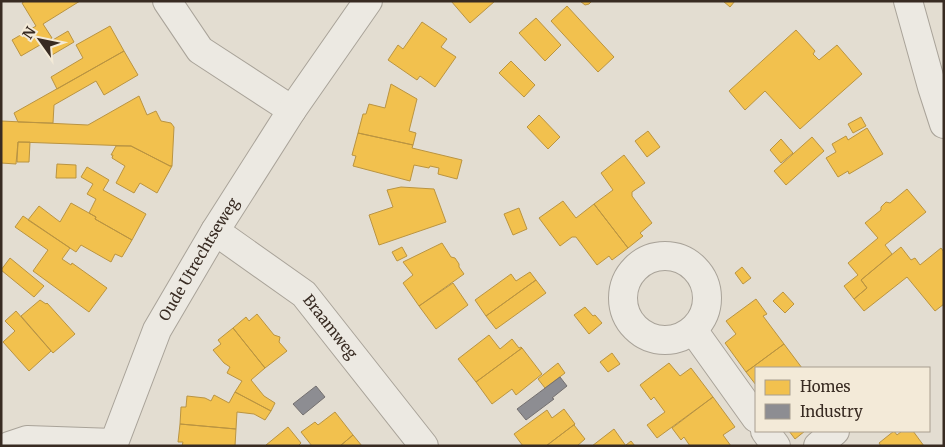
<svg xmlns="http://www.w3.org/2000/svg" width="945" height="447" font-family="Merriweather,serif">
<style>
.homes{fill:#f2c14e;stroke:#ba9441}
.industry{fill:#8d8d92;stroke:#747070}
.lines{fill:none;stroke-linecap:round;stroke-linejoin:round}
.minor-casing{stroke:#a9a399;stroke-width:30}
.minor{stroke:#ece9e2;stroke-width:28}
.labels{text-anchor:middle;stroke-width:5;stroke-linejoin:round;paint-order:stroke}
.street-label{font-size:15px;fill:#382b22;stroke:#f3ead8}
</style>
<rect width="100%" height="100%" fill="#e3ddd1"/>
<!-- homes -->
<path class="homes" d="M25,1h55l-37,23 9,14 -31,18 -9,-16 24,-14 -14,-23z
M451,1h44l-25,22z
M580,1h12l-3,3 -4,1z
M723,1h12l-5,6z
M567,6l47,51 -16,15 -47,-51z
M536,18l25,27 -16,16 -26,-28z
M422,22l25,17 -6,8 15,10 -21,30 -15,-11 -3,4 -29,-20 10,-15 5,4z
M110,26l14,25 -67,38 -6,-12 32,-19 -7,-13z
M796,30l19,21 -2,3 6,6 18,-15 25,29 -62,55 -35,-38 -20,19 -16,-19z
M68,31l6,11 -22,13 -6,-11z
M124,51l14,24 -34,20 -8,-14 -42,24 -1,18 -35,-1 -4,-9z
M511,61l24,24 -11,12 -25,-24z
M391,84l26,15 -8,32 7,2 -3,12 -55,-12 5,-19h3l3,-10 16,4z
M139,96l8,19 9,-4 5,10 10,2 3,4 -2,39h-2l-39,-20 -113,-4 -2,22 -15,-1v-42l87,4z
M539,115l21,22 -12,12 -21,-22z
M861,117l5,9 -13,7 -5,-9z
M867,128l16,26 -34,20 -1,-3 -10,6 -12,-19 10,-6 -4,-8 14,-8 2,4z
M648,131l12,16 -13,10 -12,-16z
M358,133l55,12 -1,3 50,12 -5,19 -19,-5 1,-6 -9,-2 -1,2 -15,-3 -4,16 -57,-15 3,-10 -4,-1z
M812,137l12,14 -38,34 -12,-14z
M781,139l12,14 -12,10 -11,-13z
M18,142h12l-1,20h-12z
M116,146h15l39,20h2l-15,27 -17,-10 -6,10 -18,-10 9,-17 -13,-8 1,-3h-2z
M624,155l21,28 -13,9v4l20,27 -12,10 3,3 -15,12 -34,-44 19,-14 -12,-17z
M57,164l19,1v13h-20z
M87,167l22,13 -6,10 43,24 -14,26 -37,-21 1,-2 -7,-4 7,-14 -9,-5 6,-10 -12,-7z
M401,187l33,2 12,33 -67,23 -10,-30 24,-8 -6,-17z
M907,189l19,23 -41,33 7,9 -31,26 6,8 -13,11 -10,-13 14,-11 -10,-12 30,-25 -13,-15 16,-13v-3l5,-5 4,1z
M563,201l13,17 18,-14 34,44 -16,12 -3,-4 -12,9 -21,-28h-4l-12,9 -21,-28z
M71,203l25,14 -1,2 37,21 -10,17 -7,-3 -4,8 -30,-17 -5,7 -48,-32 11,-14 21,16z
M519,208l8,21 -14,6 -9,-21z
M23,216l47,32 -8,11 9,6 1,-2 35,25 -18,24 -56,-41 15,-21 -33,-23z
M442,243l9,14 4,1 4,6v3l5,7 -45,32 -16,-23 10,-8 -10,-13z
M402,247l5,9 -10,5 -5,-9z
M901,247l10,13 4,-2 5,7 21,-17 3,4v52l-9,7 -28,-34 -43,34 -10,-12 13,-11 -6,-8z
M10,258l34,28 -10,11 -33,-27z
M742,267l9,11 -8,6 -8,-11z
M530,272l6,8 -50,36 -11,-16 36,-26 5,7z
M536,280l10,13 -50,36 -10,-13z
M453,283l15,22 -32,24 -17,-23z
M783,292l11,12 -9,9 -12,-12z
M756,299l11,15 -4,2 21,28 -38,28 -21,-29 11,-9 -10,-13z
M40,300l6,4 1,-1 28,31 -22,19 -32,-37z
M585,307l8,9 2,-1 7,8 -13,11 -15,-19z
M16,311l35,40 -22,20 -26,-29 12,-11 -10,-10z
M257,314l17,21 6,2 -1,5 8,9 -22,17 -32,-40 13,-11 3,4z
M233,328l32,40 -14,12 13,16 11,7 -4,8 -36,-19 7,-11 -15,-8 3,-6 -6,-4 -11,-13 8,-6 -3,-4z
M489,335l11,14 12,-10 7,9 2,-1 1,1 -46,34 -18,-23z
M784,344l18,24h-46v17l-10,-13z
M522,348l20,26 -26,21 -4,-6 -20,15 -16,-22z
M612,353l8,11 -12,8 -8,-10z
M558,363l7,10 -20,15 -7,-9z
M669,363l11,13 11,-8 22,29 -56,41 -10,-13 18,-13 -11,-15 -3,3 -11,-15z
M235,392l36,19 -6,9 -11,-6 -17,-2 -1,17 -56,-5 1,-17h5l1,-11 18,2 6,3 3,-6 15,8z
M713,397l22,30 -12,8 8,11h-41l-6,-9 -3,3 -9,-12z
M564,409l11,15 -29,22h-23l-9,-12 33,-24 5,8z
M335,412l18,23 -13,11h-28l-11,-14 14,-10 3,3z
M180,424l56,5 -1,17h-53l1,-4h-5z
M575,424l-1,1 11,14 -8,7h-31z
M288,427l13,16 -3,3h-31l-1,-1z
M614,429l12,17h-34z
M789,431h16l-10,8z
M894,431l3,4 5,-4h11l11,15h-43l-2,-3z
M353,435l9,11h-22z
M631,441l4,5h-9v-1z"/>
<!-- industry -->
<path class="industry" d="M560,377l7,9 -15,12 2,1 -28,21 -9,-11z
M316,386l9,11 -22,18 -10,-11z"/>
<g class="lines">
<defs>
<g id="minor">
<path d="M167,1l33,49 92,60"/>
<path d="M908,1l24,86 12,37"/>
<path id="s1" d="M215,231l89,63 120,152"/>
<circle cx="665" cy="298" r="42"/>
<path d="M693,330l63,88"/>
<path d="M765,431l11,15"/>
<path id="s2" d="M9,446l18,-6 87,3 43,-113 58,-99 77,-121 76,-109"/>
<path d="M818,446l17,-15"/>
</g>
</defs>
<!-- minor casing -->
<use href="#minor" class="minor-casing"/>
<!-- minor -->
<use href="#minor" class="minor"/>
</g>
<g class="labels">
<!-- street labels -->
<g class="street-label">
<text dy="5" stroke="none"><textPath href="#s2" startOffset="309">Oude Utrechtseweg</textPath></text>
<text dy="5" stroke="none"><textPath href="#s1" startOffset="151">Braamweg</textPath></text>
</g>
</g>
<!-- border -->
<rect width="945" height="447" fill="none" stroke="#382b22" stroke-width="5"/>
<!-- legend -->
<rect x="755" y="367" width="175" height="65" fill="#f3ead8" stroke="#a89e8f"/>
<rect x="765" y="380" width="25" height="15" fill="#f2c14e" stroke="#a89e8f"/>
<text x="800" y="392" font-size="15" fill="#382b22">Homes</text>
<rect x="765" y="404" width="25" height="15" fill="#8d8d92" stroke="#a89e8f"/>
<text x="800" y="417" font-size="15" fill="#382b22">Industry</text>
<!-- north arrow -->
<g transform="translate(40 40) rotate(303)" stroke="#f3ead8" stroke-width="4" paint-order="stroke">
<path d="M0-4L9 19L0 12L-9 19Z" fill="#382b22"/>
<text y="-8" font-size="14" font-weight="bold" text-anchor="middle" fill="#382b22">N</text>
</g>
</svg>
